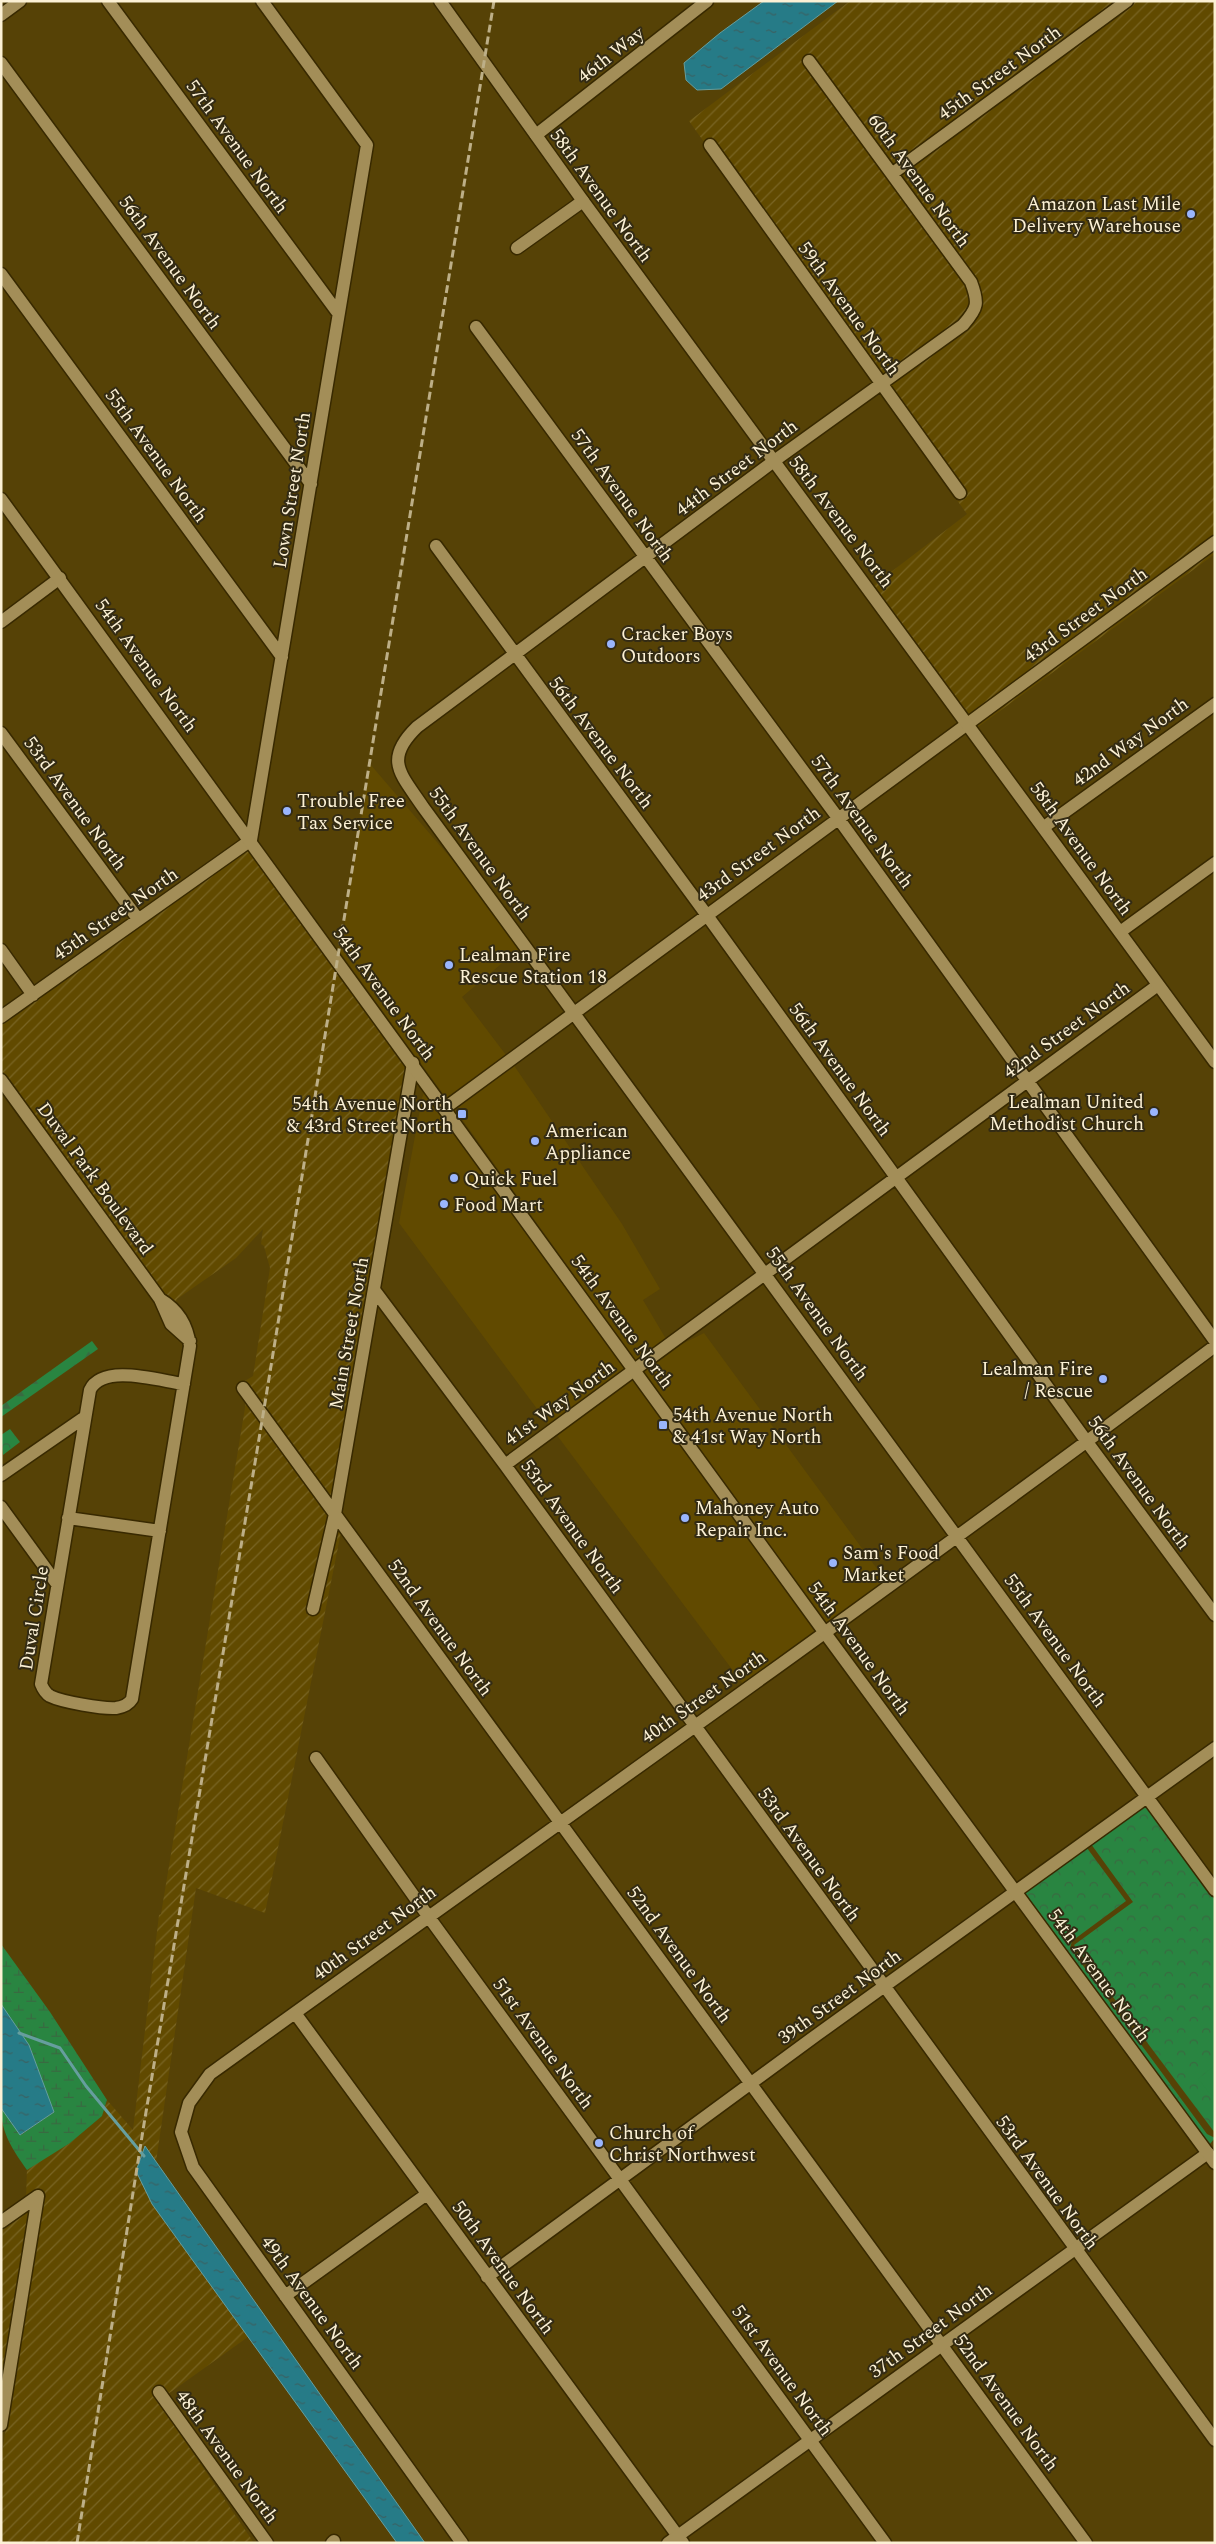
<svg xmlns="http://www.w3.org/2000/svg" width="1216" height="2544" font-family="Spectral,serif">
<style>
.built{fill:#614a00}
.industrial{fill:url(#industrial-furrows)}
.forest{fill:url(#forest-firs)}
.wetland{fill:url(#wetland-marsh)}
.park{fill:url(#park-crowns)}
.pitch{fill:#298541}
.water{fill:url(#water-ripples);stroke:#669e9e}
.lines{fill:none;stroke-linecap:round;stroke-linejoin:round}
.stream{stroke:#669e9e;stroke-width:3}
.minor-casing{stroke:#382900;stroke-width:15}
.tertiary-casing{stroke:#382900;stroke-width:15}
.secondary-casing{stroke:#382900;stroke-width:15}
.minor{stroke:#a38e58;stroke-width:12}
.tertiary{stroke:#a38e58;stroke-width:12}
.secondary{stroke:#a38e58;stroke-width:12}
.rail{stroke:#bdaf87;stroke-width:3;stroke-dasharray:8 4;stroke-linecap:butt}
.poi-dot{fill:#9ab5fd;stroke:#332b14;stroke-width:2}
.labels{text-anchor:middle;stroke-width:4;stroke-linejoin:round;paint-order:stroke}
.street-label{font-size:19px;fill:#fcf1d5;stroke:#332b14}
.poi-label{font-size:19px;fill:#fcf1d5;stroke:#332b14;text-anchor:start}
</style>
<defs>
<pattern id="industrial-furrows" width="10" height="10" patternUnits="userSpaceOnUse" patternTransform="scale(1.25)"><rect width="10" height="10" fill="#614a00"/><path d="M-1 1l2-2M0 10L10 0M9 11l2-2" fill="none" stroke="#796524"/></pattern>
<pattern id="forest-firs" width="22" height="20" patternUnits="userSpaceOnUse" patternTransform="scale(1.25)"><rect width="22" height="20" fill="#298541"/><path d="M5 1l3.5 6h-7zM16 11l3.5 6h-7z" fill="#396a41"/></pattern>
<pattern id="wetland-marsh" width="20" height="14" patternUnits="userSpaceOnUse" patternTransform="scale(1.25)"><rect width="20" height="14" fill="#298541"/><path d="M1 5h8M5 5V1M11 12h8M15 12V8" fill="none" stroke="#396a41"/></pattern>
<pattern id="park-crowns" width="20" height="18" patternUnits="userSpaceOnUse" patternTransform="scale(1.25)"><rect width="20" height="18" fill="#298541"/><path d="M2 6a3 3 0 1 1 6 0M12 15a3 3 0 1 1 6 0" fill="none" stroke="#396a41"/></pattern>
<pattern id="water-ripples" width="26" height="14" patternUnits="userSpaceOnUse" patternTransform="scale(1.25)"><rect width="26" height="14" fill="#267b87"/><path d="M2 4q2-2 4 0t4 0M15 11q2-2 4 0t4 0" fill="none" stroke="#396264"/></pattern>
</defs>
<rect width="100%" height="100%" fill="#564206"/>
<!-- built -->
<path class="built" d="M370,764l97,113 53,71 -58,49 44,58 -59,44 -28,-38 1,-4h-4l-76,-105z
M513,1064l109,160 38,65 -17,11 23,39 -30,22 -182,-253z
M425,1090l201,279 -77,56 -150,-202 23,-125z
M704,1333l182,248 -59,44 -184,-255 29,-21z
M633,1378l184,254 -74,52 -187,-250z"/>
<!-- industrial -->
<path class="industrial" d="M850,1h268l-223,164 -84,-112 -10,7 164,225 5,14 -1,10 -9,12 -77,54 -171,-238 -8,5 -15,-21z
M1137,1h78v534l-246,179 -95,-129 93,-71 -38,-52 29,39 10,-7 -78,-110 81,-58 9,-12 2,-17 -6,-19 -74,-104z
M1215,549v5l-237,173 -2,-4z
M249,848l158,217 -75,434 -87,-118 8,-5 17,-108 -6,-22 -3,-2 2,-15 -27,29 -59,41 -1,3 -14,-10 -161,-223v-45z
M246,1402l83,113 -23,99 11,1 21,-87 3,4 -76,381 -69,-25 -40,274 -11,-15 7,57 96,133 -80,57 -7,-10 -10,7 103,152h-253v-84l42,-260 3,-2 -2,-7 -5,-2 -6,2 -7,10 1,-32 43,-25 32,-27 5,-16 26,30 26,-215 2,-1z
M30,2209l-29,178v-158z"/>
<!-- forest -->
<path class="forest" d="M92,1341l6,8 -97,68v-11z"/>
<!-- wetland -->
<path class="wetland" d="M1,1944l49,68 57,88 -5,16 -32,27 -43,27c-14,-20 -26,-37 -26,-62l20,27 33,-23 -53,-108z"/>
<!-- park -->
<path class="park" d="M10,1429l10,13 -17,13 -2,-20z
M1146,1803l69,97v233l-141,-188 59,-43 -42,-58z
M1087,1848l39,53 -54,40 -2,7 137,186 8,4 -6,7 -184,-252z"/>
<!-- pitch -->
<path class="pitch" d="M1215,2065v28l-3,3 -14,-17z"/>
<!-- water -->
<path class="water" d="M764,1h74l-117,88 -24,1 -11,-10 -2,-17 36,-30z
M1,2004l28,41 25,67 -34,23 -19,-27z
M145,2146l280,397h-28l-245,-339 -16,-33z"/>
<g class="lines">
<!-- stream -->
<path class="stream" d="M19,2033l41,15 26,38 58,70"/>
<defs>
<path id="minor" d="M108,1l230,312
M1,15l19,-14
M809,61l162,221c8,21 7,26 -8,43l-189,136 -357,266c-34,33 -16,47 6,80l792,1083
M1,63l310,421
M536,135l171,-134
M710,145l250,348
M893,173l234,-172
M517,248l66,-47
M1,274l281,383
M476,327l362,491 377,523
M436,546l270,368 381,528 128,173
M1,733l137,186
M1044,827l171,-123
M1120,932l95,-69
M1,950l32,45
M1,1017l250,-177 116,-695 -105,-144
M1,1080l159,219 11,25 19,17
M445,1108l770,-566
M375,1291l130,174 710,975
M160,1299c18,11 27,25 30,47l-58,353c-3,5 -9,8 -16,9 -13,1 -54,-6 -66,-12 -5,-3 -7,-7 -9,-12l49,-294c13,-27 70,-9 94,-6
M243,1388l843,1155
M505,1465l653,-480
M1,1475l84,-58
M1,1507l56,77
M68,1518l92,13
M313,1609l22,-95 78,-451
M316,1758l112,158 457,627
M295,2013l388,530
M1,2222l37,-26
M487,2277l331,-243 397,-286
M285,2296l142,-102
M159,2392l108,151
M1,2425l37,-229
M332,2543l2,-2
M462,2543l-269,-376 -12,-35 8,-29 21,-29c336,-242 674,-480 1005,-728"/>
<path id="tertiary" d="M440,1l143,200 632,861
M1,622l59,-44
M668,2543l540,-390"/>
<path id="secondary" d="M1,499l824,1134 390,530"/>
</defs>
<!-- minor casing -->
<use href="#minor" class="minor-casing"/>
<!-- tertiary casing -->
<use href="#tertiary" class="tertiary-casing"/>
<!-- secondary casing -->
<use href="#secondary" class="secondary-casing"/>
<!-- minor -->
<use href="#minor" class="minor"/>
<!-- tertiary -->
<use href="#tertiary" class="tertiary"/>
<!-- secondary -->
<use href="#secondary" class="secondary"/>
<!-- rail -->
<path class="rail" d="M77,2543l67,-419 119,-709 231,-1414"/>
</g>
<!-- markers -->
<g class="poi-dot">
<circle cx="1191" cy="214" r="5"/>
<circle cx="611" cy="644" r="5"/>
<circle cx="287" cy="811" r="5"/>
<circle cx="449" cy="965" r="5"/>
<circle cx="1154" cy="1112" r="5"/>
<rect x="457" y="1109" width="10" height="10" rx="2.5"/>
<circle cx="535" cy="1141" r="5"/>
<circle cx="454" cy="1178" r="5"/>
<circle cx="444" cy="1204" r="5"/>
<circle cx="1103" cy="1379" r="5"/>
<rect x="658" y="1420" width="10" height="10" rx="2.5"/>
<circle cx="685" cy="1518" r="5"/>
<circle cx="833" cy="1563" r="5"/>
<circle cx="599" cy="2143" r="5"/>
</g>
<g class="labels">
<!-- street labels -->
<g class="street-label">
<text transform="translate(610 54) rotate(-38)" y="7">46th Way</text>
<text transform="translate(999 72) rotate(-36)" y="7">45th Street North</text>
<text transform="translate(238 146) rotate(54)" y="7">57th Avenue North</text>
<text transform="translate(920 180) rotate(54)" y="7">60th Avenue North</text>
<text transform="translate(602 195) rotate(54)" y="7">58th Avenue North</text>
<text transform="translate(171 262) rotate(54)" y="7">56th Avenue North</text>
<text transform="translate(850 308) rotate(54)" y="7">59th Avenue North</text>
<text transform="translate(157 455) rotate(54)" y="7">55th Avenue North</text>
<text transform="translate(736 467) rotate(-37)" y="7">44th Street North</text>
<text transform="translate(291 490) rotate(-81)" y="7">Lown Street North</text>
<text transform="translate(623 495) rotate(54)" y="7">57th Avenue North</text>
<text transform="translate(842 521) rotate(53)" y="7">58th Avenue North</text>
<text transform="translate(1085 614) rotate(-36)" y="7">43rd Street North</text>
<text transform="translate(147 665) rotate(54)" y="7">54th Avenue North</text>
<text transform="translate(1130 741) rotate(-36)" y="7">42nd Way North</text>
<text transform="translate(602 742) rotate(53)" y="7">56th Avenue North</text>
<text transform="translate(76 803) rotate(54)" y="7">53rd Avenue North</text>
<text transform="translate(863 821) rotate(54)" y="7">57th Avenue North</text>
<text transform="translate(1082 848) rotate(54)" y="7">58th Avenue North</text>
<text transform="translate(481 853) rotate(54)" y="7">55th Avenue North</text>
<text transform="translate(758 853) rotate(-36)" y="7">43rd Street North</text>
<text transform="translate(115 913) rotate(-35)" y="7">45th Street North</text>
<text transform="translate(385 993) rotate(54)" y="7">54th Avenue North</text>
<text transform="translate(1066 1029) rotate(-36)" y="7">42nd Street North</text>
<text transform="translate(841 1069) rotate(54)" y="7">56th Avenue North</text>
<text transform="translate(96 1178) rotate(54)" y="7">Duval Park Boulevard</text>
<text transform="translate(818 1313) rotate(54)" y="7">55th Avenue North</text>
<text transform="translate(623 1321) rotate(54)" y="7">54th Avenue North</text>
<text transform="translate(348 1333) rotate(-80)" y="7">Main Street North</text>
<text transform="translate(559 1402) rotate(-36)" y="7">41st Way North</text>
<text transform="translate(1140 1482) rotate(54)" y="7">56th Avenue North</text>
<text transform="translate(573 1526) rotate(54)" y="7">53rd Avenue North</text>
<text transform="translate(33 1618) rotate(-81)" y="7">Duval Circle</text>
<text transform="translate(441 1627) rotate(54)" y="7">52nd Avenue North</text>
<text transform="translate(1056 1640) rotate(54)" y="7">55th Avenue North</text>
<text transform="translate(860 1648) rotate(54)" y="7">54th Avenue North</text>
<text transform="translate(703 1696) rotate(-35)" y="7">40th Street North</text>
<text transform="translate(810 1854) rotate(54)" y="7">53rd Avenue North</text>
<text transform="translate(374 1932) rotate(-36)" y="7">40th Street North</text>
<text transform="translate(680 1954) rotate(54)" y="7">52nd Avenue North</text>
<text transform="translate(1100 1975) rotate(54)" y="7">54th Avenue North</text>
<text transform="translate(839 1996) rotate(-36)" y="7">39th Street North</text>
<text transform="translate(544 2043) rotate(54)" y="7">51st Avenue North</text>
<text transform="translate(1048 2182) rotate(54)" y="7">53rd Avenue North</text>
<text transform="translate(504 2267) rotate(54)" y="7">50th Avenue North</text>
<text transform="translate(313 2302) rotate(54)" y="7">49th Avenue North</text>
<text transform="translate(930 2330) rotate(-36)" y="7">37th Street North</text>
<text transform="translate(783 2370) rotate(54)" y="7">51st Avenue North</text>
<text transform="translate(1007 2402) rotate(54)" y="7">52nd Avenue North</text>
<text transform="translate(228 2456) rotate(54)" y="7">48th Avenue North</text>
</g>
<!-- poi labels -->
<g class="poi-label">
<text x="1181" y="210" text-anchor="end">Amazon Last Mile<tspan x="1181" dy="22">Delivery Warehouse</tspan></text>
<text x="621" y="640">Cracker Boys<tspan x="621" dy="22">Outdoors</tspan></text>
<text x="297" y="807">Trouble Free<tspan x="297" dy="22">Tax Service</tspan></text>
<text x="459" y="961">Lealman Fire<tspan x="459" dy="22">Rescue Station 18</tspan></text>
<text x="1144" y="1108" text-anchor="end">Lealman United<tspan x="1144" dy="22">Methodist Church</tspan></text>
<text x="452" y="1110" text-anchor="end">54th Avenue North<tspan x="452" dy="22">&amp; 43rd Street North</tspan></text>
<text x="545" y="1137">American<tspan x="545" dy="22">Appliance</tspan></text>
<text x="464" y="1185">Quick Fuel</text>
<text x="454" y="1211">Food Mart</text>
<text x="1093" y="1375" text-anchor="end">Lealman Fire<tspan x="1093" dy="22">/ Rescue</tspan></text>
<text x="673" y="1421">54th Avenue North<tspan x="673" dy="22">&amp; 41st Way North</tspan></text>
<text x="695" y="1514">Mahoney Auto<tspan x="695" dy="22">Repair Inc.</tspan></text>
<text x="843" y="1559">Sam's Food<tspan x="843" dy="22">Market</tspan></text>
<text x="609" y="2139">Church of<tspan x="609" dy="22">Christ Northwest</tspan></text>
</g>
</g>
<!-- border -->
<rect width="1216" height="2544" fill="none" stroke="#fcf1d5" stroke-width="5"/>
</svg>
